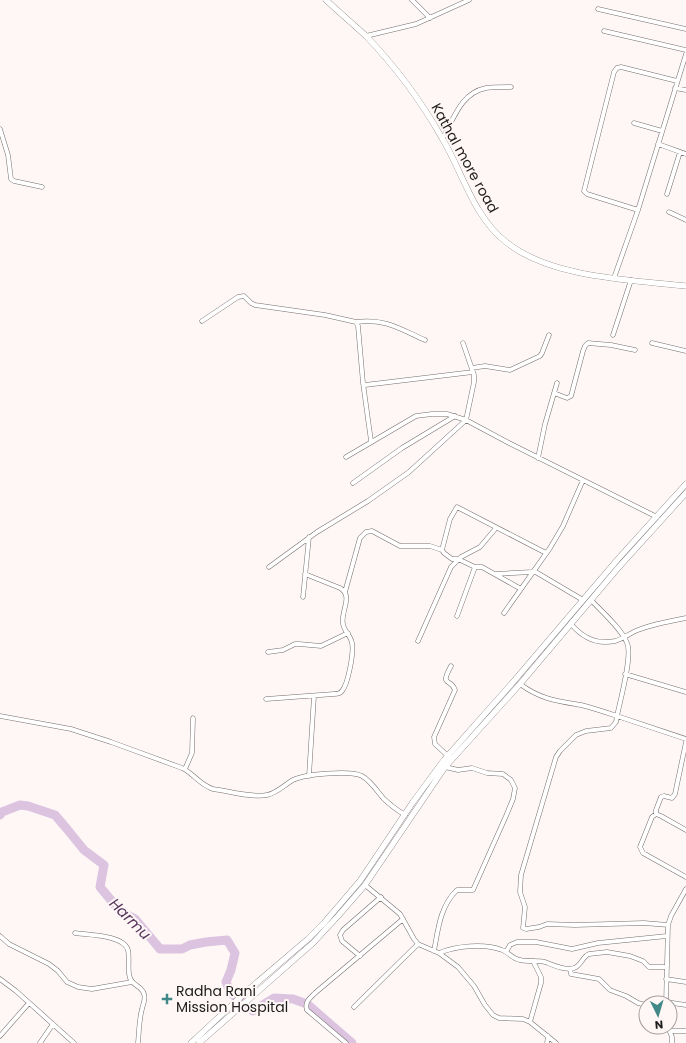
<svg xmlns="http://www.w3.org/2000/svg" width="686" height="1043" font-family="Poppins,sans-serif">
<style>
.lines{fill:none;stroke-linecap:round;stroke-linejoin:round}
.river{stroke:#dcc4e0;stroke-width:9}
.street-casing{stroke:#736e6d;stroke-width:5}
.secondary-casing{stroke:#736e6d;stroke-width:6}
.street{stroke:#fff;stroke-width:4}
.secondary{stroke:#fff;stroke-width:5.5}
.poi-dot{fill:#408988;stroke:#fef7f6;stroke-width:1.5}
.labels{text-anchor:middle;stroke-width:4;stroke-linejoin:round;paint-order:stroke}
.street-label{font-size:14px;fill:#1d1b1b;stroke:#fef7f6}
.poi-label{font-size:14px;fill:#1d1b1b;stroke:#fef7f6;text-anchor:start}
.water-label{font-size:15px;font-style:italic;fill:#58375d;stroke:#fef7f6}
</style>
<rect width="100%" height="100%" fill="#fef7f6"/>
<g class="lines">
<!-- river -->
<path class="river" d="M0,815l2,-3 18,-7 8,1 27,9 12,14 17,21 20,15 -4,22 20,24 15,8 25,30h22l8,-4 16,-3 21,-2 8,13 -4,17 -5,12 5,11 22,18 21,-13 19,1 14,5 45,39"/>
<defs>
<path id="street" d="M412,0l18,18
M598,9l88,20
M604,31l82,19
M366,36l50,-12 53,-24
M675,88l11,2
M634,123l28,8
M0,129l8,26 3,24 3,2 28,6
M443,138c11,-20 18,-45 43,-50 8,-1 17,-1 25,-1
M658,144l28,10
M667,194l13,-42
M638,210l-51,-16 -3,-3 30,-119 3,-4 4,-1 56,14
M669,212l17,8
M614,278l24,-68 48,-156
M202,321l36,-24 6,-1 7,7 4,2 70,10 31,7 2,4 5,57 2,2 108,-13
M356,322c29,-4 44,7 69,18
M613,335l18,-55
M652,343l34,8
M472,368l13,-2 25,4 30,-14 2,-3 7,-18
M363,383l8,58
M554,393l13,5 4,-2 12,-45 2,-5 3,-3 23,2 24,5
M346,457l70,-41 16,-2h15l19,6 43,23 148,74
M538,458l7,-34 12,-41
M353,483l49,-35 53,-32
M442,550l8,-31 7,-12 89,46
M269,567l48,-35 51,-31 41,-29 57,-52 8,-38v-7l-11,-32
M534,571l49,29
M495,574l37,-2
M345,592l15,-54 6,-6 6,-1 28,15h30l12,4 2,3 8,6h6l17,8
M303,597l6,-60
M591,600c10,11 31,29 36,43 6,12 -7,58 -10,73l69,23
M504,613l46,-65 13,-22 20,-46
M457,616l18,-49h7l39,22
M571,624c11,13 26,21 44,17 8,-2 15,-8 23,-11 15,-6 32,-9 48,-12
M418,641l33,-74 10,-10 19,-10 16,-19
M268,652l15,-2 12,-6h4l22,2 27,-13
M625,674l61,18
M520,684c20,15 37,17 61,21 12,3 24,7 36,11l-1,6 -5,6 -25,3 -10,4 -16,16 -4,6 -35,118 -1,17 5,15 -2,21 3,1 13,-2 8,-3 28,1 69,-2 24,2
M266,699l68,-5c3,0 6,0 8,-3 6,-7 12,-38 10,-48 -1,-7 -8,-12 -9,-19 -3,-12 11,-28 -3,-36l-35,-14
M0,716l71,13 40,13 71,26c11,5 18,17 31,21 16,2 38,9 54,6 10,-2 17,-10 26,-15 12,-6 58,-10 69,-4 9,5 15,15 21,22 7,7 14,12 22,17
M448,756l-13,-12 -1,-7 21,-47c-4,-13 -16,-2 -4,-24
M185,769l7,-16 1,-35
M309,776l5,-80
M656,814v-4l5,-13 3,-1 8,2 3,-4 11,-52
M686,830l-25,-14 -5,-2 -4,3 -12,30 3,6 43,24
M365,885l35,29 14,25 4,5 21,9 19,14 16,19 11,19 8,10 6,3 24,1 7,3 26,21
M75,933c13,2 49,2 53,17 2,9 -1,20 2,28 3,8 12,8 14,16 2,5 -1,10 -2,15 -3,11 -3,23 -4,34
M0,936l9,8 40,20 9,7 9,11 11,5 14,2 40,-7
M434,951c4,-21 6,-45 23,-61h16l33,-74 7,-17 2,-11 -4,-8 -8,-6 -16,-1 -15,-5 -14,2 -13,-3
M506,952l4,-7 7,-3h19l36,7 26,-6 69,-7
M439,953c17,-7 45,-10 63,-3 6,2 11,9 18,10 8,2 17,0 25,2 8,3 20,9 29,6 7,-2 8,-11 15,-14l18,-2 23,4 13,5 6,6h18
M360,956l-18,-15 -2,-6 3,-5 38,-33
M570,969l1,5 28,5 11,11 16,6 12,7 8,2
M0,979l16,12 58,52
M666,979l20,3
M661,1003l5,-1 20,3
M666,1003l2,-78 3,-9 15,-27
M354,1007l64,-63
M530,1022l11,-39v-6l-8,-16
M668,1027l4,10v6
M670,1031h16
M0,1036l29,-33
M40,1043l13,-19
M346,1043l-39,-33c-3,-8 4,-13 8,-17l88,-74
M547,1043l1,-7"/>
<path id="secondary" d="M326,0c13,12 27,24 40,36 30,31 55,65 76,102 21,35 31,78 64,104 44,36 126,38 180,44
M191,1043l56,-52 61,-52 16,-16 36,-42 53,-79 31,-42 70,-79 104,-122 68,-75
M199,1043l114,-100 25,-27 27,-31 80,-118 75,-83 98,-116 68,-75"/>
</defs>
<!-- street casing -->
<use href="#street" class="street-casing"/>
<!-- secondary casing -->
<use href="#secondary" class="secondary-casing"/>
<!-- street -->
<use href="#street" class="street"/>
<!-- secondary -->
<use href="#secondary" class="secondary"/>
</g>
<!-- markers -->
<path class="poi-dot" d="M165 993h4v4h4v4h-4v4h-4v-4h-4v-4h4z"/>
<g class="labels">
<!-- street labels -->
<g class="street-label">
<text transform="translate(465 158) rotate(61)" y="5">Kathal more road</text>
</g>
<!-- poi labels -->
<g class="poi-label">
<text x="176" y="996">Radha Rani<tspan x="176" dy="16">Mission Hospital</tspan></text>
</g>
<!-- water labels -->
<g class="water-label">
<text transform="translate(130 919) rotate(45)" y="5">Harmu</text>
</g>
</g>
<!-- north arrow -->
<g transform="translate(658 1015) rotate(175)"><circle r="19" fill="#fef7f6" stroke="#a49f9e"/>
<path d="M0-3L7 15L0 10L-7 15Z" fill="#408988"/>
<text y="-6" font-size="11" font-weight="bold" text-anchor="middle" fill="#1d1b1b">N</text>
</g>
</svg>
